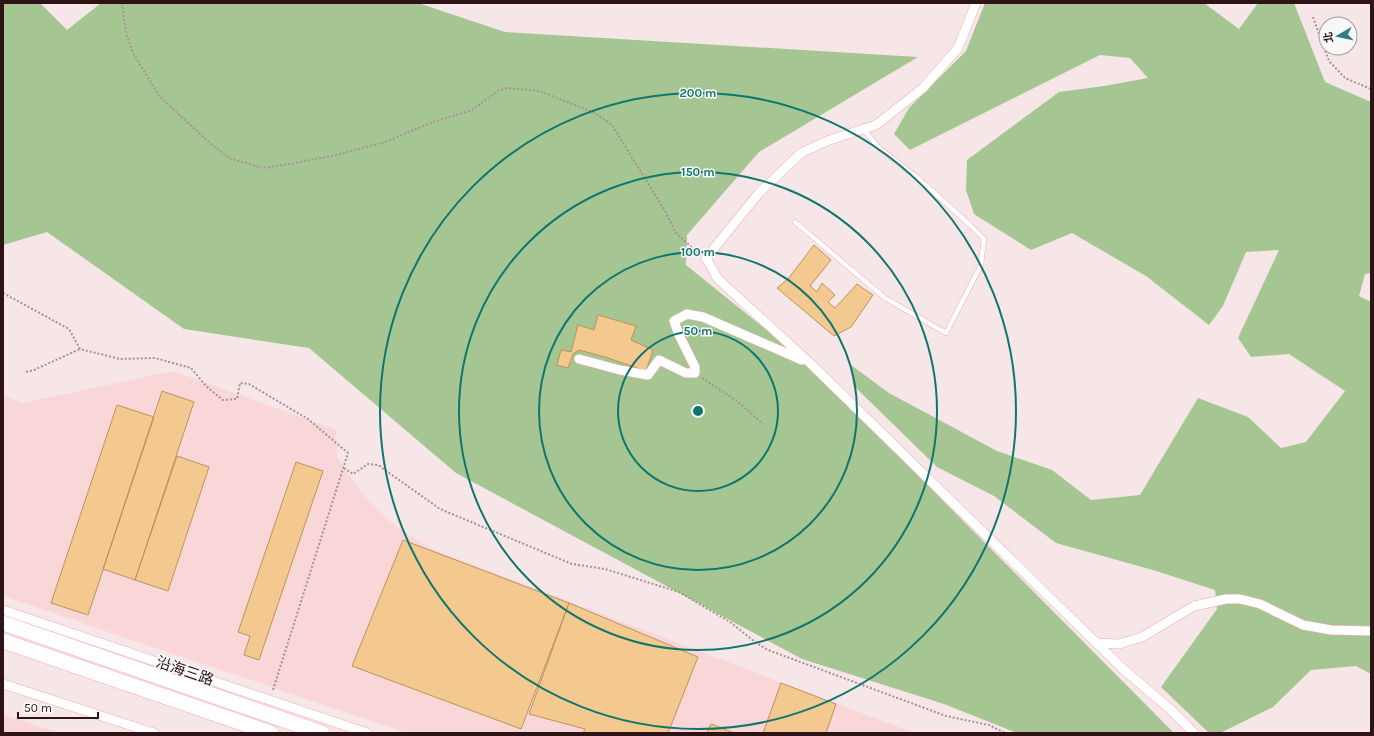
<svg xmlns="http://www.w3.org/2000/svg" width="1374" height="736" font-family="Karla,'Noto Sans TC',sans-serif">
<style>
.built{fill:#f9d6d8}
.green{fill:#a5c692}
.building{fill:#f4c98f;stroke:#bc935a}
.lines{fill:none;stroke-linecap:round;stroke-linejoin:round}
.lane-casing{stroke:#f5aab0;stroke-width:5.5}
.street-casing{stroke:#f5aab0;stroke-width:10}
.primary-casing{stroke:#f5aab0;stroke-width:16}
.path{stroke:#a69294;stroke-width:2;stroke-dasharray:2 2;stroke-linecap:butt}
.lane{stroke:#fff;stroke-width:4.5}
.street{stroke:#fff;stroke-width:9}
.primary{stroke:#fff;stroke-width:15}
.ring{fill:none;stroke:#0f766e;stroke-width:2}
.labels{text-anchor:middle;stroke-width:3;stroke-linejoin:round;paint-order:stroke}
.street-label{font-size:15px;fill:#2f1417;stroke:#f8f8f8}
.centre{fill:#0f766e;stroke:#f8f8f8;stroke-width:2}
.ring-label{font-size:12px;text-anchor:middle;font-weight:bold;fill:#0f766e;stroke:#f8f8f8;stroke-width:3;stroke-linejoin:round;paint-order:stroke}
</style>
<rect width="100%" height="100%" fill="#f6e6e7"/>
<!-- built -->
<path class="built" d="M173,371l163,59 1,27 24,35 21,22 12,11 28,18 15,8 477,182h-507l-404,-137v-200l20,7z
M3,714l57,19h-57z"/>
<!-- green -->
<path class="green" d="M3,3h37l27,27 34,-27h317l87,29 413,25 -159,95 -72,83 -1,30 94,76 39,35 355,357h-157l-73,-29 -142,-45 -346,-186 -147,-125 -125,-19 -137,-97 -44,13z
M985,3h219l35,26 19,-26h36l31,79 46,20v171l-6,1 -6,22 12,6v372l-15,-8 -45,4 -38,37 -53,26h-11l-48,-46 56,-78 -2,-19 -62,-20 -97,-27 -62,-47 -57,-29 -84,-82 -2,-20 38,28 108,58 55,19 39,30 49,-5 58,-97 50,19 33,31 25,-6 39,-51 -56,-37 -38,3 -13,-19 41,-88 -33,2 -23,54 -14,19 -63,-49 -74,-43 -41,17 -57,-36 -8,-24 1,-30 92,-68 45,-6 44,-8 -18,-20 -30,-3 -190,95 -16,-16 15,-26 57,-57z"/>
<!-- building -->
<path class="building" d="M814,245l17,15 -21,26 7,6 5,-9 13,12 -7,7 7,6 22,-24 16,11 -22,32 -17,9 -57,-48 11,-9z
M598,315l38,11 -5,14 22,10 -7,21 -41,-14 -26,-7 -6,4 -5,14 -11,-3 4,-15 10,2 7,-27 16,5z
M162,391l32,11 -59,178 -32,-11z
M117,405l37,12 -66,198 -37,-12z
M177,456l32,11 -41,124 -33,-11z
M296,462l27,9 -64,189 -15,-5 6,-19 -12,-4z
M403,540l166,63 -48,126 -169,-63z
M569,603l129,54 -30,76h-85l2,-4 -56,-15z
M781,683l55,21 -10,29h-63z
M711,724l23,9h-27z"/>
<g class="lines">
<defs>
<path id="lane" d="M795,222l90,76 61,35 35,-68 3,-26 -14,-14 -52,-47 -39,-30 -16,-19"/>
<path id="street" d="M976,3l-18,45 -35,40 -47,37 -49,16 -26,12 -42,40 -53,65 12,21 93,85 312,305 47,40 24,24
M579,359l41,11 28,5 11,-15 27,13h9v-6l-16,-32 -5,-14 13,-7 16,3 99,43
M3,610l364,123
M1098,643l21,1 23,-7 52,-31 32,-7h14l20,5 43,21 28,5 40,1
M3,684l151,49"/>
<path id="primary" d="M3,623l319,110
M3,641l268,92"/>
</defs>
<!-- lane casing -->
<use href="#lane" class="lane-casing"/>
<!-- street casing -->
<use href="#street" class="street-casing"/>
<!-- primary casing -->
<use href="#primary" class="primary-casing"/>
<!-- path -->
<path class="path" d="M122,3l4,30 7,20 26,43 52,48 18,14 34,10 27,-4 46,-9 49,-13 48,-20 39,-12 26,-19 9,-3 32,3 54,21 19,13 53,86 11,22 22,20
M1313,17l16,44 16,17 26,11
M3,293l66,36 11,20 40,10 35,-1 36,10 15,18 17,14 14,-1 3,-16 9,1 59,35 40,34 -75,237 1,1
M26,372l8,-2 46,-21
M702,378l35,23 26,23
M344,468l9,6 15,-10 10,1 62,44 132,55 33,5 74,23 51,30 25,20 13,8 178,66 43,9 16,8"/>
<!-- lane -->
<use href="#lane" class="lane"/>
<!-- street -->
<use href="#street" class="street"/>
<!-- primary -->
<use href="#primary" class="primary"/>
</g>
<!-- distance rings -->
<g class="ring">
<circle cx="698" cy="411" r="80"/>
<circle cx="698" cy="411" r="159"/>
<circle cx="698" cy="411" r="239"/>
<circle cx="698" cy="411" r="318"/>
</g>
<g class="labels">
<!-- street labels -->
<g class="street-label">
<text transform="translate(185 671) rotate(19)" y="5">沿海三路</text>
</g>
</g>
<circle cx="698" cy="411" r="6" class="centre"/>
<g class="ring-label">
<text x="698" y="97">200 m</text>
<text x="698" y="176">150 m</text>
<text x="698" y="256">100 m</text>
<text x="698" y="335">50 m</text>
</g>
<!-- border -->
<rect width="1374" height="736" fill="none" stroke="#2f1417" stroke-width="8"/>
<!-- north arrow -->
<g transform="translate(1338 36) rotate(261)"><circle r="19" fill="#f8f8f8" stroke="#a89d9e"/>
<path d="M0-3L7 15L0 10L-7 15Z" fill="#347d7c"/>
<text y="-6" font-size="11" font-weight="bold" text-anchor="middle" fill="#2f1417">北</text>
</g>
<!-- scale -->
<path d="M18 712v6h80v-6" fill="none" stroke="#2f1417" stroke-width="2"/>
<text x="24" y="712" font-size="12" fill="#2f1417" stroke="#f8f8f8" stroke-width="3" paint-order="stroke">50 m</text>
</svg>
